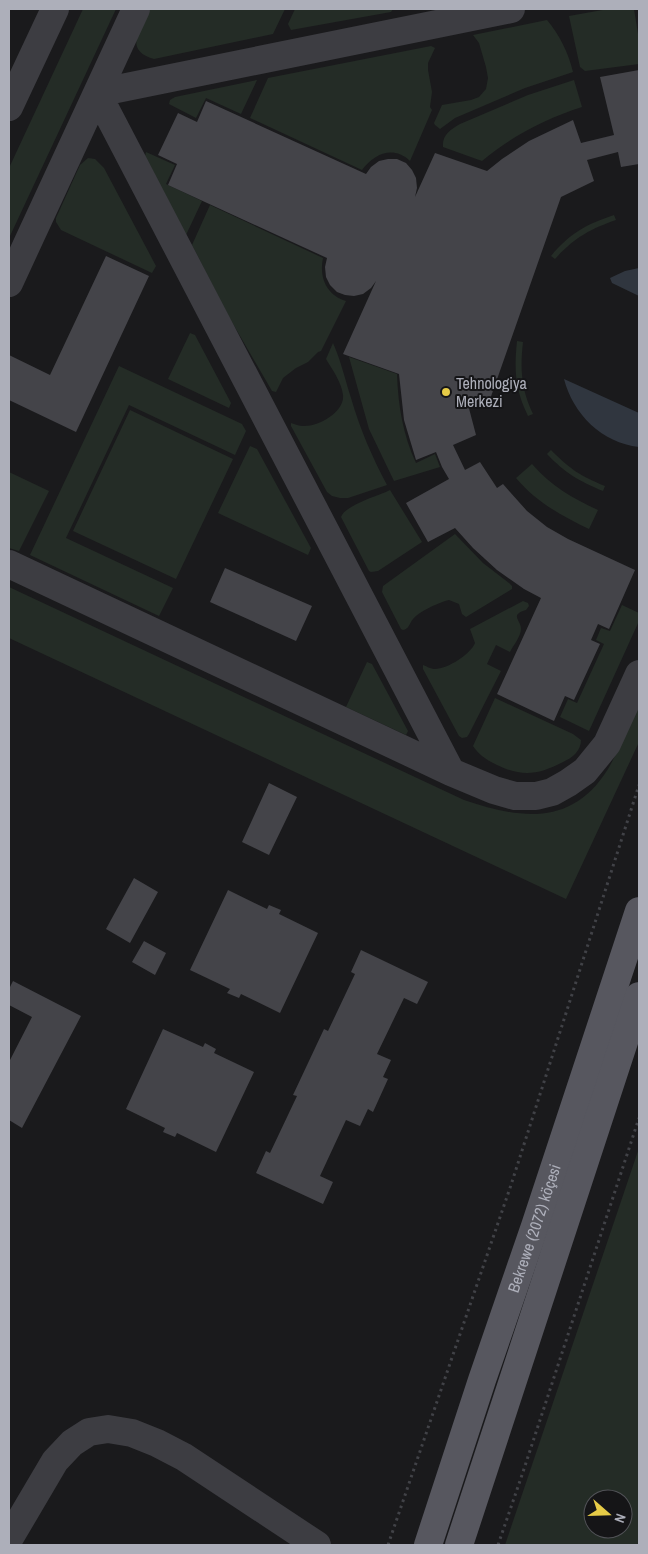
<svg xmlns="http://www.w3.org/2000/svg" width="648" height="1554" font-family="'Archivo Narrow',sans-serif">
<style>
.green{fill:#242c26;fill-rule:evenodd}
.water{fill:#30363f}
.building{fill:#444449}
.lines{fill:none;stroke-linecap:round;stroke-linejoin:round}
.path{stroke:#414247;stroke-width:3;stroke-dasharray:2.5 4;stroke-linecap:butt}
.minor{stroke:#3d3d42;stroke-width:28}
.major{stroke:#57575f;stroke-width:28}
.poi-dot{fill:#e6cb47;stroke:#151517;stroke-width:2}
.labels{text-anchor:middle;stroke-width:4;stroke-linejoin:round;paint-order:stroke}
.poi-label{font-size:16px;fill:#adafba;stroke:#151517;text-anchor:start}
.street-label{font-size:16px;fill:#adafba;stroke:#151517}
</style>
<rect width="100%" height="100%" fill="#1a1a1c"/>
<!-- green -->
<path class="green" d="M83,9h33l-106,227 -1,-68z
M150,9h135l-12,25 -119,25c-31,-9 -14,-30 -4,-50z
M295,9h98l-2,3 -100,18 -3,-6z
M608,9h26l5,31v24l-54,7 -5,-4 -11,-51z
M547,20c12,14 22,34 26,52l-48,16 -70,30 -15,11 -5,-4 -1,-2 8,-18 29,-5 8,-3 7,-8 2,-11 -2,-11 -7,-24 -6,-8z
M431,46l4,2 -7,15v7l4,22 -2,15 2,3 -22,51c-17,-16 -36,-7 -48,9l-112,-52 18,-40z
M257,80l-16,34 -35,-16 -10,20 -27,-14 1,-4 5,-3z
M574,80l8,27c-37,12 -70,29 -100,54l-39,-14c-1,-12 7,-17 17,-23l68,-29z
M146,152l29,13 -9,19 36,17 -16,34 -41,-79z
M88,158l7,1 9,9 52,98 -4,7 -91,-43 -5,-8v-4l24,-53z
M210,205l113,53c-4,19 3,37 23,43l-25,50 -3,1 -10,10 -12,6 -13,10 -7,14 -4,-1 -43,-74 -37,-72z
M614,215l2,5c-26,9 -42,18 -61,39l-4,-3c19,-23 36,-32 63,-41z
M190,333l5,2 36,68 -2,5 -61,-29z
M517,341l6,1c-3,27 -2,47 10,72l-5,2c-13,-26 -14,-46 -11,-75z
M333,343c8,18 12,36 18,55 9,31 21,59 36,87l-39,13h-8l-8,-2 -5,-4 -36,-66v-3c4,1 8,3 12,3 15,1 42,-14 40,-31 -1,-12 -11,-26 -17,-36z
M349,357l48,17c1,31 6,61 19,89l19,-9 5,13 -46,14 -25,-52z
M119,366l123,58 4,7 -11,24 -106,-50 -63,133 107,50 -14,28 -129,-61z
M130,410l103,49 -57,120 -103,-48z
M250,446l7,3 54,99 -3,7 -90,-42z
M551,450c19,19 29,26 54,36l-2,5c-24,-10 -38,-18 -56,-37z
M532,464c19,22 40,34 66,46l-9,19c-27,-13 -53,-27 -73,-51z
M9,472l40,19 -30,60 -10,-3z
M390,490l32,52 -44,29 -7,1 -2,-1 -28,-54c4,-12 37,-21 49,-27z
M455,534l28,29 26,20 3,3v3l-46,28 -4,-3 -3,-10 -10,-4 -4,1c-10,4 -24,9 -32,18 -4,5 -4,10 -10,11l-2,-1 -19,-37 1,-6z
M9,587l455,213c56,19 108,27 144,-31 12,-20 21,-46 31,-67v40l-73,157 -557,-261z
M523,601l5,2 1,3 -3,4c-17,5 -5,10 -5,19 0,7 -8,17 -11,23l-14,-7 -9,19 14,7 -32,63 -2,3 -5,1 -3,-2 -36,-67v-4c3,1 8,4 11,4 12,1 37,-15 41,-26l-5,-14z
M622,605l17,8v8l-50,110 -29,-14 8,-18 9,4 27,-59 -8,-4 5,-12 9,3z
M367,662l5,2 36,67 -2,4 -60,-28z
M495,698l78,36 8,6c0,11 -9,18 -18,22 -25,13 -41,15 -66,3 -10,-5 -18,-10 -24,-19z
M639,1148v397h-134zM593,1499h30v30h-30z"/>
<!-- water -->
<path class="water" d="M639,268v28l-27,-13 -2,-5 15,-7z
M564,379l75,34v34c-37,-4 -66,-33 -75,-68z"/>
<!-- building -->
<path class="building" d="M639,70v94l-18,3 -3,-15 -31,8 7,21 -33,16 -73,208 -22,-8 10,38 -23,10 12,25 15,-8 17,26 6,-4 24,27 20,16 21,12 67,31 -26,59 -11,-5 -7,16 9,4 -26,56 -9,-4 -11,25 -57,-27 44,-96 -17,-9 -27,-19 -24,-22 -18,-20 -27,14 -22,-39 43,-24 -7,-12 -6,-15 -20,8 -12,-40 -5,-46 -56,-20 33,-73 -5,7 -8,6 -9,2 -9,-1 -8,-3 -7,-7 -4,-8 -1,-10 2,-9 -159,-73 9,-21 -19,-9 20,-42 19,9 9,-21 160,73 5,-7 8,-6 9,-2h9l9,4 6,7 4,8 1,10 -2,9 20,-44 52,18 15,-12 27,-18 44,-21 8,23 33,-8 -14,-58z
M106,256l43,20 -73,156 -67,-32v-45l41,20z
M225,568l87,38 -16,35 -86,-39z
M269,783l28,14 -28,58 -27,-13z
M134,878l24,14 -28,51 -24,-14z
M228,890l39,19 2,-4 12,5 -2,4 39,19 -38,80 -39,-19 -2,4 -12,-5 3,-4 -40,-19z
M144,941l22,12 -11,22 -23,-13z
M361,950l67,32 -11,22 -13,-6 -27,56 14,6 -8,17 5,2 -15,33 -5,-3 -8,17 -14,-6 -26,56 13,6 -10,22 -67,-31 10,-22 4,2 27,-57 -4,-1 31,-66 4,2 27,-57 -4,-2z
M13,981l68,35 -59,112 -13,-8v-58l23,-45 -23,-12v-16z
M163,1029l40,18 2,-4 11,6 -2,4 40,19 -38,80 -39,-19 -2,4 -12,-5 2,-4 -39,-19z"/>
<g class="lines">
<!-- path -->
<path class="path" d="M388,1545l123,-360 128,-400
M498,1545l24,-70 117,-357"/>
<!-- minor -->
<path class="minor" d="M9,107l46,-98
M9,283l127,-274
M9,564l442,208 43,18 21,6h21l16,-4 16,-9 17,-12 22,-27 32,-70
M451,772l-354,-679 414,-84
M9,1539l46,-78 17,-18 17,-11 19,-3 24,4 25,10 27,14 133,88"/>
<!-- major -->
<g class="major">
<path id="s1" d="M428,1545l54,-165 53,-154 104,-315"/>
<path d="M459,1545l180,-549"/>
</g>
</g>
<!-- markers -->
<circle class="poi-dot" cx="446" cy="392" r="5"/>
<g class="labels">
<!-- poi labels -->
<g class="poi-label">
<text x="456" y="389">Tehnologiya<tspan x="456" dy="18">Merkezi</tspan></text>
</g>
<!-- street labels -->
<g class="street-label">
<text dy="6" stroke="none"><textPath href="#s1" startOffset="334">Bekrewe (2072) köçesi</textPath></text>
</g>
</g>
<!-- border -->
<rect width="648" height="1554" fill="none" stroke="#adafba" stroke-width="20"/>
<!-- north arrow -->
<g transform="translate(608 1514) rotate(110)"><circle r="24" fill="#151517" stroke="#525358"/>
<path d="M0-4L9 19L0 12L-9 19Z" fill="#e6cb47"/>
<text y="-8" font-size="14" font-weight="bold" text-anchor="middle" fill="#adafba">N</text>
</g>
</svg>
